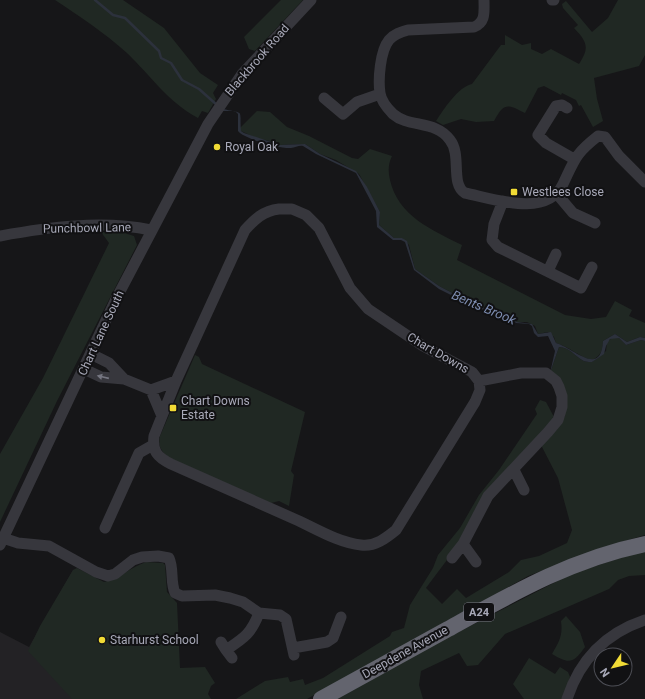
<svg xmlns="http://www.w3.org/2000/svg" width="645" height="699" font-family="Roboto,sans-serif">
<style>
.built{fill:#232225}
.green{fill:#202823}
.water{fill:#2c313c}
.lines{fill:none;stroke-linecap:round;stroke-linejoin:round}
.stream{stroke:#2c313c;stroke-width:2.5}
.minor{stroke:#37373d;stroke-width:11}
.highway{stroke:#63646e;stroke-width:16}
.oneway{fill:#757681}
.poi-dot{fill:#f1db35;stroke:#111113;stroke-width:1.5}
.labels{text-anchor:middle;stroke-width:4;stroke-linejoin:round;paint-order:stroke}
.shield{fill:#111113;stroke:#7b7b86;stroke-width:1}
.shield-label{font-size:11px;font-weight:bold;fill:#a8a9b8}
.street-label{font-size:12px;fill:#a8a9b8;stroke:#111113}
.poi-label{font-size:12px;fill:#a8a9b8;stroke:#111113;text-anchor:start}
.water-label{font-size:13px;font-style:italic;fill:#7f8fb3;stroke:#111113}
</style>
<rect width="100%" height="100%" fill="#161618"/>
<!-- built -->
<path class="built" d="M73,570l102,129h-175v-67l29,15z"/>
<!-- green -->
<path class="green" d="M55,0h68l41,28 36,45 18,12 -5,8 3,6 -8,14 -6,-2 -4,7c-29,-15 -48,-43 -71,-65 -22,-20 -48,-37 -72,-53z
M281,0h22l-48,51 -6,-2 -5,-12z
M618,0h27v55l-6,11 -45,12 3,21 6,22 -10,6 -12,-22 -2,1 -3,-6 -14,-7 -1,2 -17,-9 -6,2 -13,25c-17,-9 -21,-11 -31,8l-18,1 -15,-3 -18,6 -7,-4c8,-12 22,-34 36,-37l29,-39h4v-10l17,10 9,-2v6l11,5 9,-5 28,15c11,-17 8,-22 -5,-36l4,-3 -15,-17 -1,-4 4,-3 26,31 16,-14z
M257,111l13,1 17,15 22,9 43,22 6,1 12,-10 22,7c-4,8 -4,16 -2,24 8,36 42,50 72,65l-5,15 108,55 26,4 15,-2 9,-16 17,9 -3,6 16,7v15l-5,-1 -13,5 -12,-8 -12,7c0,9 -2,15 -11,19 -13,-3 -22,-13 -36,-17l-2,-6 -6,-5 -10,2 -3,-8 -8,-4h-10l-8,-7 -22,-5 -13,-9 -12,-3 -23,-12 -24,-17 -6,-24 -7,-7h-8l-15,-13 1,-13 -21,-38 -23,-14 -16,-6 -15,-10 -25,1 -14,-5 -8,-1 -17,-8 -1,-3z
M101,232h20l13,4 3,9 -80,156 -57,121v-68l43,-76 66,-135z
M613,337l6,1 7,7 15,-5 4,1v194l-44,13 -73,28 -221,123h-71l29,-18 23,-4 2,5 13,-3 2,6 18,-7 67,-42 2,-4 12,-4 6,-23 23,-37 5,-13 22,-27 19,-33 20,-25 38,-56 -2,-5 5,-9 6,2 8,15 -128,171 16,16 15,-15 9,9 43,-26 12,-12 18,-4 28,-13 5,-13 -14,-52 -17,-33 24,-29 -15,-43 9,-26c10,0 16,9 23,13 3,2 8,2 10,2l14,-11 1,-9z
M195,355l4,2 3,7 103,48 -14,59 3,4 -5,31 -10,-5 -8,2 -102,-45c-8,-7 -11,-11 -9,-22z
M645,550v25l-16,1 -11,4 -9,9 -104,45 -27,31 -11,1 -8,-13 -38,18 -2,14 4,14h-86l106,-59 128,-66z
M146,562l17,1 2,2 2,27 10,11 3,65 25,-1 10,16 -4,3 -3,8 3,5h-139l-44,-48 12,-25 33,-56 4,-2 27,14c16,-4 27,-15 42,-20z
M566,616l14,16 5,15c-12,17 -16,17 -33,7 7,-12 11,-18 9,-33z
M529,658l26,16 5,-7 8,5 2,5 -7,22h-39l-11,-15z"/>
<!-- water -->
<path class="water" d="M223,109c23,5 16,0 18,22l3,2 36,12 25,-1 15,10 36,17 11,16 13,25 -1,13 15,13h8l5,3 8,28 24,17 23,12 12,3 13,9 22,5 8,7 15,2 6,10 13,-2 5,11c18,5 45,35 47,-2l12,-7 12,8 13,-5 5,1v3l-4,-1 -15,5 -7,-7 -9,1 -4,7 -2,8 -12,8c-2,0 -7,0 -10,-2 -7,-4 -13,-13 -23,-13l-9,26 5,-22 -7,-15 -10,1 -4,-4 -2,-7 -3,-2 -13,-1 -8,-6 -22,-5 -13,-9 -12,-3 -22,-11 -25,-19 -9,-28 -4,-2h-8l-16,-13 -1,-16 -20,-38 -40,-19 -13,-8c-4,-1 -8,2 -12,2 -10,1 -47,-9 -53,-17v-17l-3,-3h-13z"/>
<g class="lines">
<!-- stream -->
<path class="stream" d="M95,0l18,15 12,3 34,33 2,7 10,5 11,17 17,9 18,16"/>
<!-- minor -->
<path class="minor" d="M484,0c0,12 2,22 -10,27l-66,3c-7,2 -14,4 -19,10 -9,11 -11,40 -9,53 1,7 8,16 13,21 16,14 43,6 57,26 12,15 0,44 15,53 29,6 82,25 98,-9 12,-25 12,-30 35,-48l7,1 14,19 26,26
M552,0h2
M324,98l19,16 14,-12 23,-8
M567,108l-5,-3 -6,1 -18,29 8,8 28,16
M557,194l16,19 22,10
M503,201l-9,23 -2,16 6,7 83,41 11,-21
M279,209h13l14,6 13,13 31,60 18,21 55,37 49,26 7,9 1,9 -5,12 -79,128c-10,8 -21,17 -35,15 -21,-2 -43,-15 -62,-24 -43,-19 -86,-38 -128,-57 -14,-7 -19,-13 -17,-28l22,-55 69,-151c10,-11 18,-19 34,-21z
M0,236c49,-9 102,-16 151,-6
M548,271l8,-17
M91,354l18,9 15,16
M84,369l17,8 23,2 27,11 25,-9
M151,390l11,26
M514,470l10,20
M105,528l34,-75 14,-8
M3,538l15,5 31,3 47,26 12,4 7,-2 18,-14 9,-3 16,-1 11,2c5,11 1,23 6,35l7,3 33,-1 15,3 13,4 16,11 21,2 6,4 8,36
M463,544l13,18
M0,545l116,-246 92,-175 34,-50 69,-74
M452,558l11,-14 25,-48 60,-64 10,-12 4,-13v-11l-3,-9 -3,-6 -10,-8h-25l-42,8
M221,642l5,8
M293,648l34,-6 6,-4 8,-21
M232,658l-6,-8c18,-12 25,-16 33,-37
M567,699c13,-40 39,-66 78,-79"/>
<!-- highway -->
<path class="highway" d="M321,699c42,-23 85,-47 127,-70 65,-36 124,-70 197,-85"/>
</g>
<!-- one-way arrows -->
<defs><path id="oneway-solid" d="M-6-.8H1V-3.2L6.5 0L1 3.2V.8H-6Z"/></defs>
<use class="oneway" href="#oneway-solid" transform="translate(103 377) rotate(-167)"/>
<!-- markers -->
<g class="poi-dot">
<circle cx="217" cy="147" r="4"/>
<rect x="510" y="188" width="8" height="8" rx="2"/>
<rect x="169" y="404" width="8" height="8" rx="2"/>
<circle cx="102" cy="640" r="4"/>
</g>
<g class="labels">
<!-- shield labels -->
<rect class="shield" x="464" y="603" width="30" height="18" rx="3"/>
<g class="shield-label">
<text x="479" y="616">A24</text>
</g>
<!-- street labels -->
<g class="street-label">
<text transform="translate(257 60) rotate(-49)" y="4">Blackbrook Road</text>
<text transform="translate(87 228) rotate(-1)" y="4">Punchbowl Lane</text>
<text transform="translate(101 333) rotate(-65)" y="4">Chart Lane South</text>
<text transform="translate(438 353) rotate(30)" y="4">Chart Downs</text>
<text transform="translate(405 652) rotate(-29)" y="4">Deepdene Avenue</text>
</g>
<!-- poi labels -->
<g class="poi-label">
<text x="225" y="151">Royal Oak</text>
<text x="522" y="196">Westlees Close</text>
<text x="181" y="405">Chart Downs<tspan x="181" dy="14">Estate</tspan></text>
<text x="110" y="644">Starhurst School</text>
</g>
<!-- water labels -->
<g class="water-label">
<text transform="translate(484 307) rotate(23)" y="5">Bents Brook</text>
</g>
</g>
<!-- north arrow -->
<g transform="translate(613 667) rotate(235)"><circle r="19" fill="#111113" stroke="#4d4e55"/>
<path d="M0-3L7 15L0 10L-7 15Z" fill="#f1db35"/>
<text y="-6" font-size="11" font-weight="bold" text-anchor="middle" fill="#a8a9b8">N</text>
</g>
</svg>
